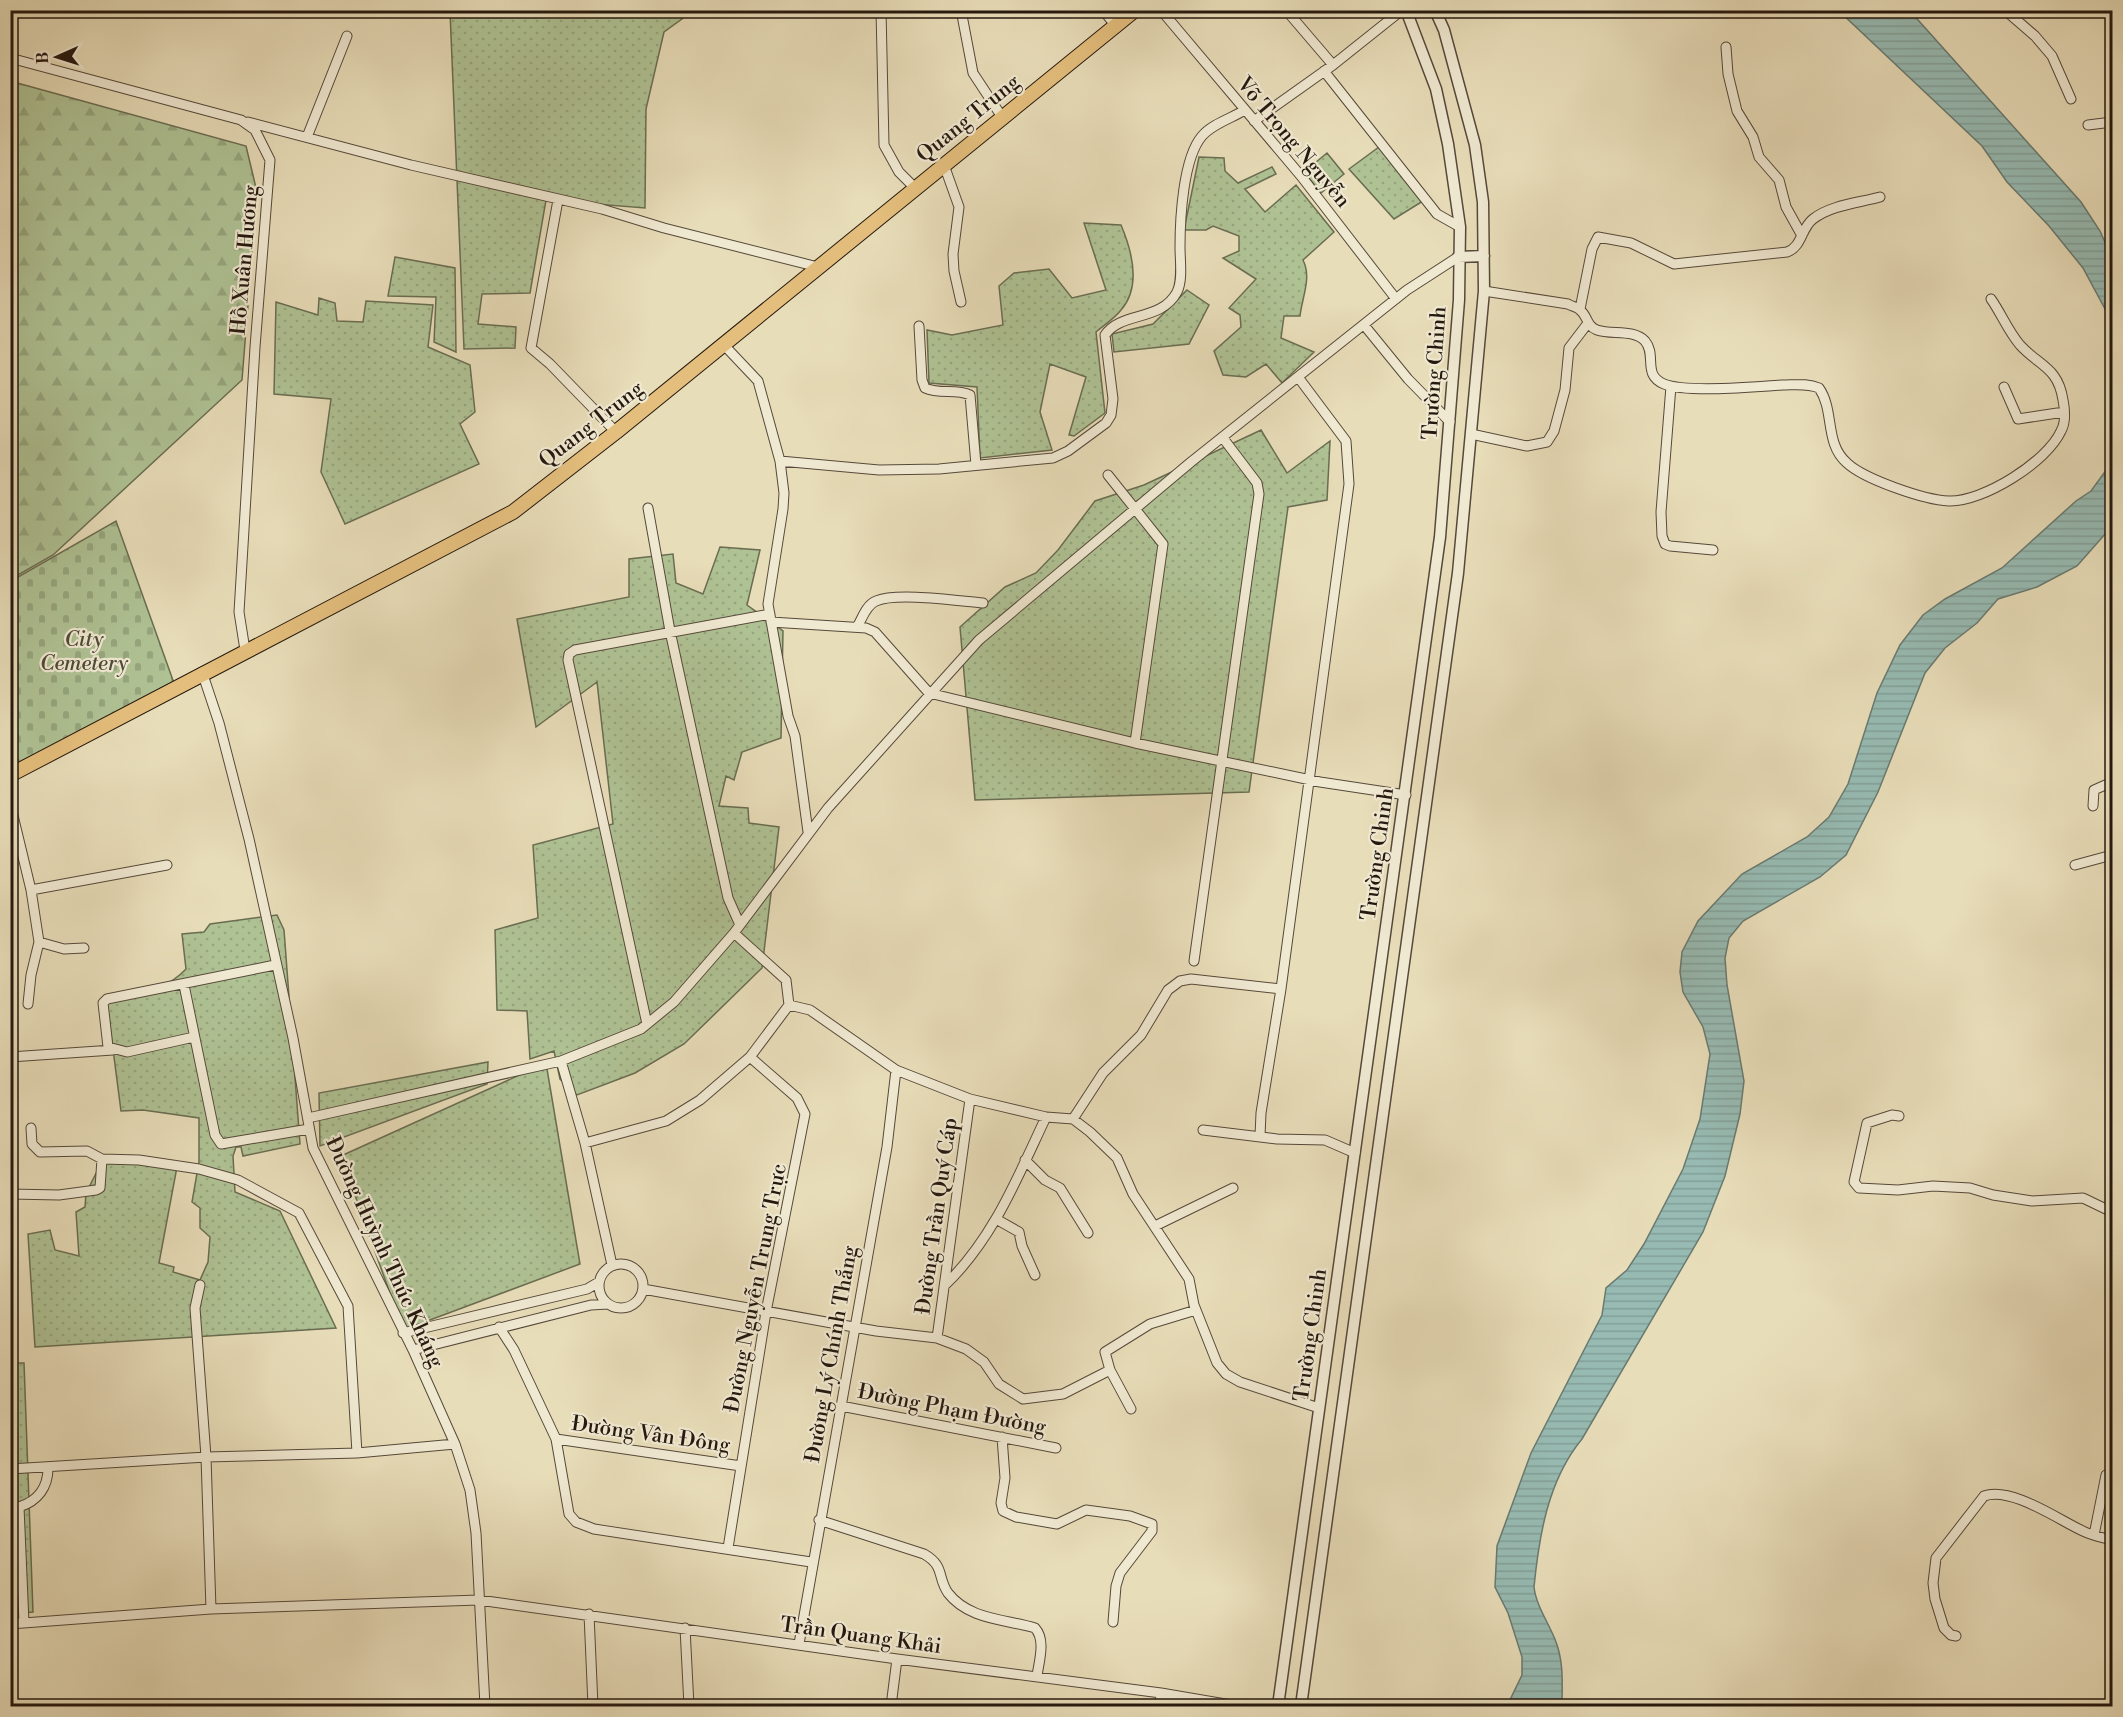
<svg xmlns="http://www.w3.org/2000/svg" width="2123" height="1717" font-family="'Libre Bodoni',serif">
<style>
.grass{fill:url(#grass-dots);stroke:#6a6d52;stroke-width:1.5}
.forest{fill:url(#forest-firs);stroke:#6a6d52;stroke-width:1.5}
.cemetery{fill:url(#cemetery-stones);stroke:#6a6d52;stroke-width:1.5}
.water{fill:url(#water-rules);stroke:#697a71;stroke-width:1.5}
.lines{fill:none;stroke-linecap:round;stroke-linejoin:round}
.minor-casing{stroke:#56493a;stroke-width:11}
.tertiary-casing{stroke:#56493a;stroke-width:13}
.primary-casing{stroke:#25180f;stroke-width:16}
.minor{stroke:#f0e9d2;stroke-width:9}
.tertiary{stroke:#f0e9d2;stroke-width:10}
.primary{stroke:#e4be7c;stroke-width:14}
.labels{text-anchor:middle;stroke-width:4.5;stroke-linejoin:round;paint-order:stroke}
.street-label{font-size:21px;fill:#25180f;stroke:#f0e9d2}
.park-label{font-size:21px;font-style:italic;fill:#4e4b37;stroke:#f0e9d2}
</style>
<defs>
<pattern id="grass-dots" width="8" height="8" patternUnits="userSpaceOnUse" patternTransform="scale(1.5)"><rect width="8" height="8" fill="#afc294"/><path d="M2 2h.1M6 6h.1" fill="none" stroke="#96a67e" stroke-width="1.8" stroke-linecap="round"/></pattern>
<pattern id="forest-firs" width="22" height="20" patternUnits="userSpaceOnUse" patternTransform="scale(1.5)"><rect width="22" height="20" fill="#afc294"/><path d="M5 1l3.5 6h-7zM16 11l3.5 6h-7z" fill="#96a67e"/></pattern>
<pattern id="cemetery-stones" width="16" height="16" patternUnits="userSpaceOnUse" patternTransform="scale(1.5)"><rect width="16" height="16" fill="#afc294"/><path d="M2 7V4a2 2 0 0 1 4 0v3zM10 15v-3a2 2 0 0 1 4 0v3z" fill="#96a67e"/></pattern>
<pattern id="water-rules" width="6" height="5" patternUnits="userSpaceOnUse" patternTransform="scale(1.5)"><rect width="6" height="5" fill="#97bbb3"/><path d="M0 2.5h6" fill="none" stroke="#82a099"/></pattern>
</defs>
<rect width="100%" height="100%" fill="#e8ddb9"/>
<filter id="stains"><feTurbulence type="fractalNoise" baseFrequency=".00333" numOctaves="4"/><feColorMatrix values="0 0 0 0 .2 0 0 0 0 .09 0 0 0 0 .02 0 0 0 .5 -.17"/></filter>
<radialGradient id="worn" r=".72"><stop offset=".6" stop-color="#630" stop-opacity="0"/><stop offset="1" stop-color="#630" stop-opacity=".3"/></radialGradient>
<!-- grass -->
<path class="grass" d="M450,11h243l-29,21 -18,77 -1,99 -99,-8 -16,93 -48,1 -4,30 38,3 -1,21 -51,1z
M1379,147l44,54 -29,18 -45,-50z
M1327,153l17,21 -23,19 -17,-21z
M1199,157l25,1 1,13 13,12 34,-16 4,7 -31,15 20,23 31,-27 38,47 -31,28c9,18 -1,37 -3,56h-16l-3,22 33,14 -32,31 -16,-19 -20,13 -23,-2 -9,-24 27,-24 -1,-12 -11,-7 27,-29 -33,-21 16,-7v-15l-26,-10 -7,4h-22z
M1084,223l37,2c11,26 21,61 0,85 -7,9 -17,15 -25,22l9,81 -31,23 -5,-1 17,-58 -36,-13 -10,48 12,38 -72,8 -3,-71 -48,-4 -2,-53 25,5 51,-10 -4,-39 15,-13 35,-4 23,29 34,-8z
M395,257l60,11 1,84 -22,-10 2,-45 -48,-1z
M1187,290l22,15 -20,39 -75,8 -2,-18 41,-10z
M319,298l16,5 2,18 26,1 3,-21 67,4 -5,42 42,18 5,47 -15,12 19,40 -134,60 -24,-52 10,-73 -57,-5 2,-92 42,13z
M1261,430l26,43 43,-32 -3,59 -39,7 -39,285 -274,8 -15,-173 45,-40 31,-14 22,-23 37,-49 49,-16z
M720,547l40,3 -13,55 36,26 -2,107 -39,14 -8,28 -8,-4 -7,30 29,2 1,15 30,4 -17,141 -78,76 -49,29 -58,22 -17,-16 -6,-28 -24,8 -3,-48 -30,-1 -2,-80 43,-12 -5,-73 80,-21 -16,-142 -61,45 -19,-108 112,-22v-38l44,-5 3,29 27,11z
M277,915l7,15 16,214 -57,12 -2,-9h-5l-3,9 2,36 45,19 56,117 -301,19 -7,-113 22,-4 5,20 24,6 -3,-44 9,-5 1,-14 18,-35 73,9 -18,96 15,4 -1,5 27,8 8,-18 2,-25 -10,-9v-20l-8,-6 7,-40v-44l-56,-8 -22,1 -14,-108c28,-8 59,-12 79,-34l-4,-35 22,-2 6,-8z
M488,1062l-1,22 -167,62 -1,-53z
M546,1063l34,201 -177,66 -62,-174z
M11,1363h13l9,249 -22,2z"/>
<!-- forest -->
<path class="forest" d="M10,81l236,65 11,46 -15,188 -189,175 -42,24z"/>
<!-- cemetery -->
<path class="cemetery" d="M116,521l59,165 -164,84v-189z"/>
<!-- water -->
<path class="water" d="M1839,11h71l171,191 19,29 12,27v64l-29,-54 -34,-42 -42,-44 -25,-36z
M2112,462v62l-6,9 -29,33 -40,21 -39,12 -21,24 -32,25 -20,25 -47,119 -32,63 -26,22 -77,44 -14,17 -4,20 2,27 17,96 -4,33 -15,62 -22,56 -121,207c-34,41 -43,97 -48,148 2,19 16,38 22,55 8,21 6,43 6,64h-55l15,-31v-18l-14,-44 -13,-26 2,-41 34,-93 71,-138 4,-27 21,-18 17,-26 39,-75 17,-50 10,-65 -7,-27 -20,-35 -3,-20 2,-20 16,-31 44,-47 65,-37 22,-20 19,-33 29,-91 23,-48 23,-30 22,-16 57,-31 74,-67 15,-10z"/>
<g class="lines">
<defs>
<path id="minor" d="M881,10l3,135 15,27 16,16
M961,10l12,63 29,44
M1103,10l12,15
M1161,10l140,166 95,123
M1286,10l47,55
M2005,10l30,26 17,20 19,43
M1726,47l2,27 9,37 16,26 6,20 20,23 7,27 15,27
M10,58l231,62 14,10 15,30 -15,187 -16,265 6,38
M1324,71l113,143 23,13
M1254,121l79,-56 69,-55
M248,122l163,43 191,44 62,19 154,39
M2088,125l24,-3
M307,137l40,-101
M944,165l15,42 -6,47 1,17 7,31
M558,200l-27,148 19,16 66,68
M1484,291l84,13c3,2 9,3 12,6 8,6 6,16 17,20 15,5 37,-1 48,11 12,14 -3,34 19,43 22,9 92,3 118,1 13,0 25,-2 37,3 16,23 5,55 28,75 17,16 77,37 102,38 34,1 98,-39 112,-70 5,-9 4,-21 2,-31 -5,-33 -24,-34 -43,-55 -12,-14 -19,-32 -29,-46
M1580,309l12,-60 6,-12 33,6 43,21 113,-12c15,-5 14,-24 26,-33 18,-14 45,-16 67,-22
M1364,325l44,54 42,43
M919,326l3,54 3,8c15,7 31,0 45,7l6,70
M723,344l35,37 22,80 4,32 -1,16 -15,95 20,112 7,20 13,96
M1671,386l-10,126 1,24 3,8 5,2 43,4
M2004,387l14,32 46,-7
M1471,434l56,12 20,-4 7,-11 11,-41 4,-42 19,-25
M780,461l99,9 60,-1 114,-11 15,-7 38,-28 5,-8 2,-16 -8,-64c16,-24 56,-13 72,-43 6,-12 3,-31 3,-45 0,-28 3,-89 22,-111 10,-12 30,-18 43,-26
M1108,475l55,69 -28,199
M648,508l22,123 58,267 12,27
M771,622l95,6 9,4 54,61 206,50 185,39 86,13
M857,627c5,-8 9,-22 19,-26 21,-9 82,0 107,2
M202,672l17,51 30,116 44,199 20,110 100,202 42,94 15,46 6,43 9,173
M10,803l21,87 8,52 -8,33 -3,29
M2093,806l1,-16 18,-8
M2075,865l37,-10
M31,890l136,-25
M734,933l52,47 3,25
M39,942l25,7 20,-1
M1194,961l65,-467 -2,-11 -34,-45
M184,985l31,150 6,9 88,-15
M789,1005l21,5 86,60 74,29 76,18 27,2 17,13 27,26 16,36 56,85 5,26 23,58 9,11 14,8 79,26
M647,1024l-79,-364 1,-6 6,-4 195,-36
M194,1037l-67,15 -19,-5 -5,-44 4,-4 168,-34
M10,1057l103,-7
M561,1061l24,82 27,122
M1899,1116l-7,-1 -25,8 -13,59 5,6 39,2 35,-4 37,2 23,7 39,6 51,-3 29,14
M308,1118l253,-57 80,-32 33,-27 60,-69 94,-125 151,-168 212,-178 216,-172 51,-33
M1073,1119l30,-46 38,-38 27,-45 12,-9 11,-2 90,10
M31,1128l1,16 8,8 47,-1 15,8 37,1 60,9 39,11 61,33 49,93 9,147
M1203,1130l74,9 48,1 30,13
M1260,1136l1,-23 20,-124 68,-505 -3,-43 -48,-64
M585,1143l81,-22 34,-21 50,-43 39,-52
M1025,1160l20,20 15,8 28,45
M10,1194l49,1 37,-5 4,-2 2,-29
M996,1219l23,13 3,14 13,29
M1155,1226l78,-38
M599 1286a22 22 0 1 1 44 0a22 22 0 1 1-44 0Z
M200,1285l-5,23 11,149 5,152
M944,1286c49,-46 74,-110 102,-169
M643,1289l233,42 61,7 29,11 18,13 15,22 24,15 40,-5 47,-24
M499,1327l15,23 42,89 13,75 7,8 18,7 217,33
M403,1333l184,-44 12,-7
M937,1338l33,-239
M413,1350l178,-45 17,-1
M841,1406l215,42
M1131,1409l-21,-39 -5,-18 45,-28 46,-14
M1002,1437l3,41 -4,25 2,8 13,6 41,7 29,-14 44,6 22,8v7l-32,42 -4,13 -3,36
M556,1439l185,27
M10,1469l196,-12 151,-4 98,-9
M10,1504l9,3 5,116
M19,1507c19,-6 29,-20 29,-39
M819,1520l105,34c21,12 13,23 24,39 21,27 57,26 87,35 11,12 4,33 2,48
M2094,1535l12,-60
M728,1548l38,-236 39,-198 -8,-16 -47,-41
M589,1614l4,92
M10,1624l201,-15 268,-9 418,59 264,34 76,13
M685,1628l4,78
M1956,1636l-5,-1 -7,-7 -9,-29 -2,-16 3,-25 48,-62c28,-10 76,25 101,36 9,4 18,6 27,8
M799,1644l88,-497 9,-77
M891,1706l6,-47
M1160,1706l1,-13"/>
<path id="tertiary" d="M1458,257l26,-1
M1278,1704l13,2
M1278,1706l162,-1169 19,-237 1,-73 -12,-83 -12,-55 -30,-79
M1301,1706l157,-1133 26,-282 -1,-89 -8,-57 -31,-115 -9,-20"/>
<path id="primary" d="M10,775l503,-263 103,-80 519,-422"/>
</defs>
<!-- minor casing -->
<use href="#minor" class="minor-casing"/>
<!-- tertiary casing -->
<use href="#tertiary" class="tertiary-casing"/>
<!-- primary casing -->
<use href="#primary" class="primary-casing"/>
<!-- minor -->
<use href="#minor" class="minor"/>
<!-- tertiary -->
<use href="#tertiary" class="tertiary"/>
<!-- primary -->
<use href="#primary" class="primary"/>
</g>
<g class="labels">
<!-- street labels -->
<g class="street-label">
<text transform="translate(968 118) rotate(-39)" y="7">Quang Trung</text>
<text transform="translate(1294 142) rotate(50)" y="7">Võ Trọng Nguyễn</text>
<text transform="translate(244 260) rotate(-85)" y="7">Hồ Xuân Hương</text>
<text transform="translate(1434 373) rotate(-86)" y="7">Trường Chinh</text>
<text transform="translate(591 424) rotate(-38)" y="7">Quang Trung</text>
<text transform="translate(1377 854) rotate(-82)" y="7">Trường Chinh</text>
<text transform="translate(936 1216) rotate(-82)" y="7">Đường Trần Quý Cáp</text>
<text transform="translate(385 1252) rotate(65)" y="7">Đường Huỳnh Thúc Kháng</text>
<text transform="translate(755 1288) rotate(-79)" y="7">Đường Nguyễn Trung Trực</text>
<text transform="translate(1310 1335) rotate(-82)" y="7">Trường Chinh</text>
<text transform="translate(831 1354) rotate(-80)" y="7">Đường Lý Chính Thắng</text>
<text transform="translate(952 1409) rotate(11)" y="7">Đường Phạm Đường</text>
<text transform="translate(651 1434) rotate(8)" y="7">Đường Vân Đông</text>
<text transform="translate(861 1635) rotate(8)" y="7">Trần Quang Khải</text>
</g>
<!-- park labels -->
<g class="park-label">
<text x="84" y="646">City<tspan x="84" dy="24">Cemetery</tspan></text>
</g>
</g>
<!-- margin -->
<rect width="2123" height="1717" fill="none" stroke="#e8ddb9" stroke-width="36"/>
<rect x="12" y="12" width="2099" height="1693" fill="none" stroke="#25180f" stroke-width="3"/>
<rect x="18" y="18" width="2087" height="1681" fill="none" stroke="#25180f" stroke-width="1.5"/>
<!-- north arrow -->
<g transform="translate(57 57) rotate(267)" stroke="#f0e9d2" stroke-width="4.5" paint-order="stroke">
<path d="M0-4.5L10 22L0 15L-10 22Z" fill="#25180f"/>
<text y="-9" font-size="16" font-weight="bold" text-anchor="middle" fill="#25180f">B</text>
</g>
<rect width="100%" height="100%" filter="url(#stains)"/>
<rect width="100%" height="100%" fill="url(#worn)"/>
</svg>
